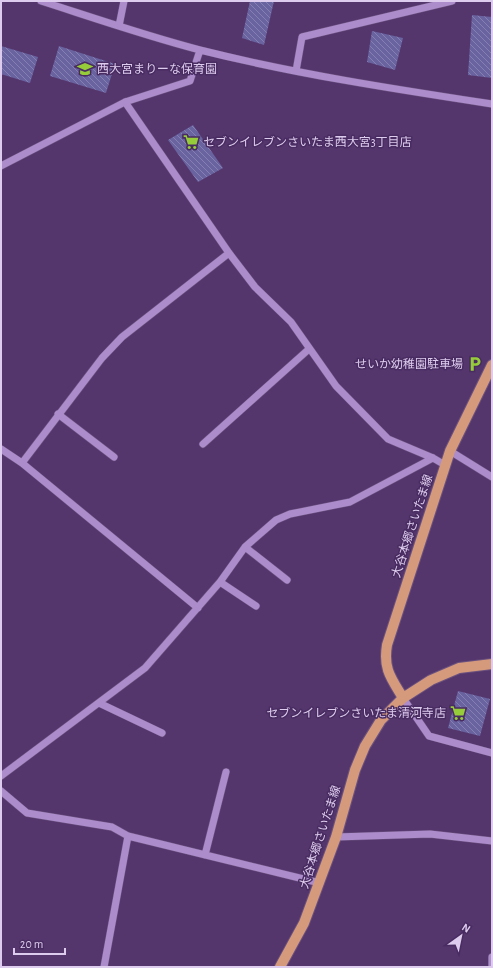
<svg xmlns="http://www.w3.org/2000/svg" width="493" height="968" font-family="'Alegreya Sans','Noto Sans JP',sans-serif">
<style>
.building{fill:url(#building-back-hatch)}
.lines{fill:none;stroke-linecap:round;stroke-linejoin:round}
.minor-casing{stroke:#6b517f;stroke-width:8}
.major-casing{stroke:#6b517f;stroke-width:12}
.minor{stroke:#ac8cca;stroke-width:7}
.major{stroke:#d59a7b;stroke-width:10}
.labels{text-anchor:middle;stroke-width:3;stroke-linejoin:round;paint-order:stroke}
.poi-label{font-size:12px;fill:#ddcced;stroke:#492c62;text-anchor:start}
.street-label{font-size:12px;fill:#ddcced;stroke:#492c62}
</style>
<defs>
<pattern id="building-back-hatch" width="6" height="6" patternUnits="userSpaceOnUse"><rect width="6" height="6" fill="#6963a0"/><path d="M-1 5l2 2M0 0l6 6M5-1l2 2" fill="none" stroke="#857fb2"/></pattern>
</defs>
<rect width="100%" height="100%" fill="#54366d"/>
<!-- building -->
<path class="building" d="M250,1h24l-10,44 -22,-7z
M472,15l20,2v61l-24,-3z
M372,31l31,7 -8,32 -28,-8z
M1,46l37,11 -8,26 -29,-9z
M59,46l56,18 -9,29 -56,-17z
M193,125l30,43 -25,14 -30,-42z
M458,691l32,8 -10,37 -32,-8z"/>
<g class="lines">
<defs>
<path id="minor" d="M41,1c53,17 105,35 159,49 96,24 194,39 292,54
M119,26l5,-25
M296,71l6,-34 150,-36
M125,102l104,151 26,34 36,35 45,64 52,53 45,19 12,7
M1,166l124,-64 65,-21 10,-31
M58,414l56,43
M203,444l106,-95
M1,449l21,14 176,145
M450,451l42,26
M22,463l80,-105 20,-21 107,-84
M245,547l42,33
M220,582l36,24
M403,698l26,38 63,17
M99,703l63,30
M1,776l144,-108 75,-86 25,-35 31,-27 14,-6 60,-12 83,-44
M1,791l26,22 85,14 16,9 192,47
M336,837l94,-3 62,7
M205,855l21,-83
M104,967l24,-131
M492,967v-10"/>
<path id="major" d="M403,698c-12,-20 -20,-29 -16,-53l63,-194 42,-86
M280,967l24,-44 32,-86 19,-67 10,-24 16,-26 22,-22 28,-18 28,-12 33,-4"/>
</defs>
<!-- minor casing -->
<use href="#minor" class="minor-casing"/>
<!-- major casing -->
<use href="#major" class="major-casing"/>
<!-- minor -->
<use href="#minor" class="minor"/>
<!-- major -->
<use href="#major" class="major"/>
</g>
<!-- icons -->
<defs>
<symbol id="school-bare" viewBox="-9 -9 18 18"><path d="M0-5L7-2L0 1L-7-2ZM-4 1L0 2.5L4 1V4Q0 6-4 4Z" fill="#96cc39" stroke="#492c62" stroke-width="2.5" paint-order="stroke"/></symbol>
<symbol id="supermarket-bare" viewBox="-9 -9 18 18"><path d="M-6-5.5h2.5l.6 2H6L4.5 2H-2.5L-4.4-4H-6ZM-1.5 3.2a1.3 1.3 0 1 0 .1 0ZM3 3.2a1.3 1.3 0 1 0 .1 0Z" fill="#96cc39" stroke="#492c62" stroke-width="2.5" paint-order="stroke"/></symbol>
<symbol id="parking-bare" viewBox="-9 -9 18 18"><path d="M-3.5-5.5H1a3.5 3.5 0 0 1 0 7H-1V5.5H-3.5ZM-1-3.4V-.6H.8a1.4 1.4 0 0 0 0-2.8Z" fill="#96cc39" stroke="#492c62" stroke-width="2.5" paint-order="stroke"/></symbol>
</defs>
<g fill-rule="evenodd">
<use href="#school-bare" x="74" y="58" width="22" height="22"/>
<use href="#supermarket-bare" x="180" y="131" width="22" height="22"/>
<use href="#parking-bare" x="464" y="353" width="22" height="22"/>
<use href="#supermarket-bare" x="447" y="702" width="22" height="22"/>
</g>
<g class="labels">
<!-- poi labels -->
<g class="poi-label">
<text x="97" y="73">西大宮まりーな保育園</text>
<text x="203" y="146">セブンイレブンさいたま西大宮3丁目店</text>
<text x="463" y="368" text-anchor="end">せいか幼稚園駐車場</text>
<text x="446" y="717" text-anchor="end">セブンイレブンさいたま清河寺店</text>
</g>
<!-- street labels -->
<g class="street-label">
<text transform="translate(412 526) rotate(-72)" y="4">大谷本郷さいたま線</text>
<text transform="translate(320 837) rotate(-72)" y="4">大谷本郷さいたま線</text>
</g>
</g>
<!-- border -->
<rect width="493" height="968" fill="none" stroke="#ddcced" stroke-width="4"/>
<!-- north arrow -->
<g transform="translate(461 936) rotate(33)" stroke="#492c62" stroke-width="3" paint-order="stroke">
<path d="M0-3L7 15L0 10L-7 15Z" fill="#ddcced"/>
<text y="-6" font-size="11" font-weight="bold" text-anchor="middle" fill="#ddcced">N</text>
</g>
<!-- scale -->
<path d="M14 948v6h51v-6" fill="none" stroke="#ddcced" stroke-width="2"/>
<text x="20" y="948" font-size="12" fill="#ddcced" stroke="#492c62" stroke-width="3" paint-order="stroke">20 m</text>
</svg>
